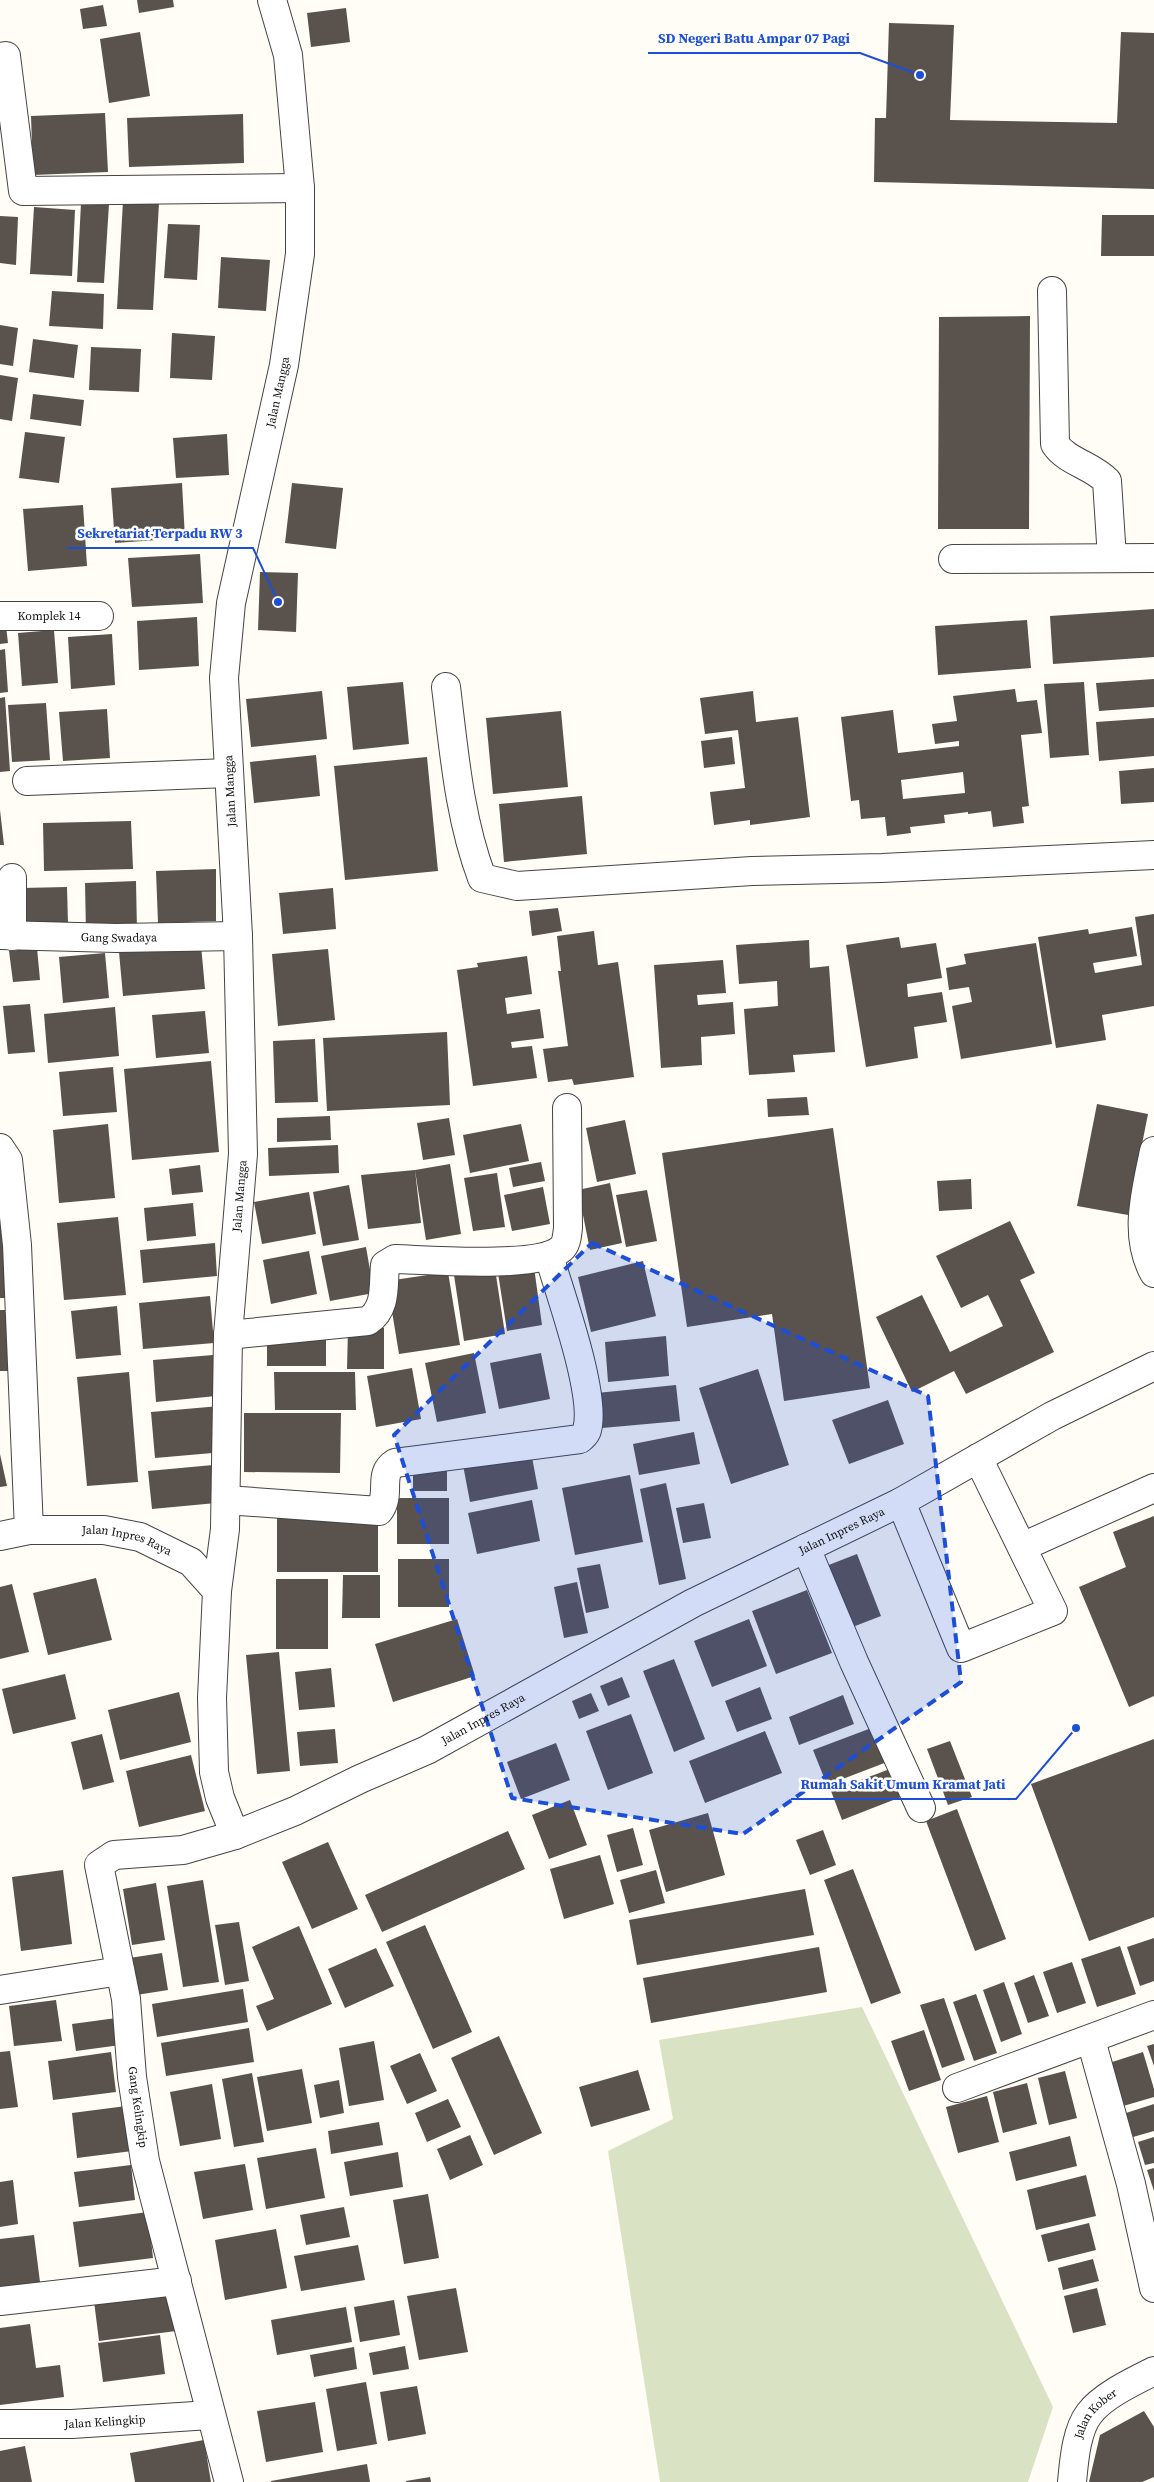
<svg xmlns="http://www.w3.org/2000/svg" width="1154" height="2482" font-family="'Source Serif 4',serif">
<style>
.cemetery{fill:#d9e3c4}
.building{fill:#5a524d;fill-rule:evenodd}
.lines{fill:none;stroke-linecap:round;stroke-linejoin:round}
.minor-casing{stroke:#444;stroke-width:30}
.minor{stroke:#fff;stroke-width:28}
.marked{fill:#1d4ed8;fill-opacity:0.2;stroke:#1d4ed8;stroke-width:4;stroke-dasharray:10 6;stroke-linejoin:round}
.labels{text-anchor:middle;stroke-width:5;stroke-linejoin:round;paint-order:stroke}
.street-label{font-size:12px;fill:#111;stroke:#fff}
.leader{fill:none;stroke:#1d4ed8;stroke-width:2}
.callout-dot{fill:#1d4ed8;stroke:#fff;stroke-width:2}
.callout-label{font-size:14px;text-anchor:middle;font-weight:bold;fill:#1d4ed8;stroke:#fff;stroke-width:5;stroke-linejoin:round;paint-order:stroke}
</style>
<rect width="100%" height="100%" fill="#fffdf5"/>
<!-- cemetery -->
<path class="cemetery" d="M862,2007l191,400 -25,75h-368l-52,-331 65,-32 -14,-79z"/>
<!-- building -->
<path class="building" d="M137,0h36l1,7 -35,6z
M103,5l4,21 -24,3 -3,-20z
M346,8l4,34 -39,5 -4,-34z
M889,23l65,2 -4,95 167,3 4,-91 33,1v156l-280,-7 1,-64h11z
M140,32l10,64 -41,7 -9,-64z
M105,113l3,59 -75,3 -2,-59z
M243,114l1,49 -115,4 -2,-49z
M123,201l36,2 -6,107 -36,-1z
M81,203l28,1 -5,79 -27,-1z
M34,207l41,3 -3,66 -42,-2z
M1102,215h52v41h-53z
M0,216l18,1 -2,48 -16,-2z
M168,224l32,1 -3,55 -33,-2z
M221,257l49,3 -4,51 -48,-3z
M52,291l52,3 -1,35 -54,-3z
M1030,316l-1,213h-91l1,-212z
M0,325l18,3 -5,38 -13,-2z
M172,333l43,3 -3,44 -42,-2z
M33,339l45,6 -4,33 -45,-6z
M91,347l50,2 -2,43 -50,-2z
M0,375l18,3 -6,43 -12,-2z
M33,394l51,6 -3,26 -51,-7z
M25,432l40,5 -6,46 -40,-5z
M227,434l2,41 -53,3 -3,-40z
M182,483l3,55 -70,5 -4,-55z
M292,483l51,5 -7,61 -51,-6z
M83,505l4,61 -59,5 -5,-62z
M200,554l3,49 -71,4 -4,-49z
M260,572l38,1 -2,59 -38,-2z
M1154,609v48l-101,7 -3,-48z
M197,617l2,49 -60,4 -2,-49z
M1027,620l4,48 -93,7 -3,-49z
M6,626l2,17 -8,1v-17z
M54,630l4,53 -36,3 -4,-53z
M112,634l3,51 -44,4 -3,-52z
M5,649l3,43 -8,1v-43z
M1154,679v28l-55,4 -3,-28z
M403,682l6,62 -56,6 -6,-63z
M1084,682l5,73 -39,3 -6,-74z
M1015,689l2,13 20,-2 5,33 -21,2 8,71 -7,1 2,16 -31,4 -2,-16 -23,3v-2l-24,3 1,8 -35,4 1,6 -24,3 -2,-19 -24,2 -2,-19 -8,1 -10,-84 52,-7 5,43 61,-7v-5l-24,3 -3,-20 25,-3 -4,-25zM963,772l2,21 -62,6 -2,-19z
M322,691l5,48 -76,8 -5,-48z
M753,691l3,31 42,-5 12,100 -60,8v-5l-36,5 -4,-33 35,-4 -7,-58 -33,4 -5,-36z
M5,697l5,74 -10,1v-74z
M46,703l4,57 -38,2 -4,-57z
M107,709l3,49 -47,3 -4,-49z
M561,711l7,76 -75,7 -7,-76z
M1154,718v38l-55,5 -3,-39z
M732,737l3,27 -31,4 -3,-27z
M316,755l4,41 -66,7 -4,-41z
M427,757l11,114 -93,9 -11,-114z
M1154,768v34l-33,2 -2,-33z
M582,796l5,58 -83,8 -5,-58z
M0,810l4,35h-4z
M131,821l2,48 -89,2 -1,-48z
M216,869v52l-58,2 -2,-52z
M136,881l1,51 -51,1 -1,-50z
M67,887l1,37 -46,1v-37z
M333,888l3,41 -53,5 -4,-41z
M558,908l4,23 -30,5 -3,-25z
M1154,914v92l-52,9 4,25 -50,8 -18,-111 50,-8 1,5 43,-7 5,29 -44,7 2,10 47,-8 -7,-48z
M594,931l4,34 20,-3 16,115 -60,8 -2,-6 -24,3 -5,-33 25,-3 -10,-75h3l-4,-35z
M899,937l2,11 35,-5 6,35 -35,6 1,13 34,-5 5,30 -33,5 4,31 -52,9 -20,-122z
M809,940l1,28 19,-2 6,86 -42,3 2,17 -46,3 -5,-66 34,-3 -1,-25 -38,3 -3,-39z
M1036,943l16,101 -91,15 -9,-53 20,-4 -3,-15 -20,3 -3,-22 20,-4 -2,-10z
M201,945l4,44 -82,7 -4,-44z
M37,948l3,32 -27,2 -4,-31z
M328,949l7,71 -57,6 -6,-72z
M105,953l4,45 -46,5 -4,-46z
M527,956l5,38 -27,4 2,16 33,-5 4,29 -33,4 1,6 20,-2 5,32 -64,8 -16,-116 21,-3 -1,-4z
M723,960l3,33 -29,2 1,10 35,-3 2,32 -34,3 1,28 -41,3 -7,-103z
M30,1004l5,48 -27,2 -5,-48z
M115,1007l4,49 -71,7 -4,-49z
M205,1011l4,42 -53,5 -4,-43z
M447,1032l3,73 -123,6 -4,-73z
M315,1039l3,63 -43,1 -2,-62z
M211,1061l8,91 -87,8 -8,-91z
M113,1067l4,45 -54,4 -4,-44z
M807,1097l2,18 -41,2 -1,-18z
M1097,1104l51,10 -20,101 -51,-9z
M330,1116l1,24 -54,2v-24z
M449,1118l6,37 -32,5 -6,-37z
M625,1120l11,54 -39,8 -11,-54z
M108,1124l7,74 -56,5 -6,-73z
M521,1124l8,37 -59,12 -7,-38z
M833,1128l37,260 -86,13 -12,-87 -85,13 -25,-174z
M338,1145l1,28 -70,3 -1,-28z
M541,1162l4,19 -32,6 -4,-19z
M450,1164l11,70 -35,6 -11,-70z
M200,1165l3,27 -31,3 -3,-26z
M415,1170l6,53 -53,6 -7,-54z
M497,1173l8,54 -32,4 -9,-53z
M971,1179l1,30 -33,2 -2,-30z
M610,1183l12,60 -32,7 -12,-60z
M349,1185l10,55 -36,6 -10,-54z
M543,1187l7,37 -38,7 -8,-36z
M647,1190l10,51 -31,6 -10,-52z
M309,1192l7,42 -54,10 -8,-42z
M193,1203l3,33 -49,5 -3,-33z
M118,1217l8,78 -62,5 -7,-77z
M0,1221h10v77h-10z
M1010,1221l25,52 -15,7 34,72 -88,42 -12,-23 -42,21 -36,-75 46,-22 28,57 53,-26 -15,-31 -27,13 -25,-52z
M215,1243l2,33 -74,7 -3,-33z
M366,1247l8,46 -44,8 -9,-45z
M309,1251l8,43 -46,10 -8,-44z
M643,1261l13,55 -65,16 -13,-55z
M534,1267l8,58 -35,6 -9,-58z
M495,1269l10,65 -41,7 -10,-66z
M448,1272l12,73 -61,9 -12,-73z
M210,1296l4,47 -71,6 -4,-46z
M117,1306l4,49 -45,4 -5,-48z
M0,1310h12v61h-12z
M348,1328h36v41h-37z
M267,1336h59v30h-59z
M666,1336l3,40 -61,6 -3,-40z
M474,1353l12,60 -49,9 -12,-59z
M541,1353l9,46 -51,10 -9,-46z
M213,1355l3,41 -60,6 -3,-42z
M412,1368l9,51 -45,8 -9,-51z
M758,1369l31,96 -58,19 -32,-96z
M129,1372l9,110 -51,4 -10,-109z
M274,1372h81l1,38h-81z
M676,1385l4,36 -89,8 -4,-35z
M888,1400l16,44 -55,20 -17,-44z
M220,1406l4,46 -69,6 -4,-46z
M244,1413h97l-1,60 -96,-1z
M694,1432l6,32 -61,11 -6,-31z
M531,1452l7,37 -68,13 -7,-37z
M0,1454l7,32 -7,1z
M413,1463h34v28h-34z
M213,1465l3,38 -64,6 -4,-38z
M630,1475l13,67 -68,13 -13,-67z
M666,1483l20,96 -27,6 -19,-96z
M397,1498h52v46h-52z
M532,1500l8,41 -63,13 -9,-41z
M704,1503l7,35 -28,5 -7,-35z
M277,1514h101v58h-101z
M1154,1516v180l-25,11 -50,-120 47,-20 -13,-35z
M857,1554l24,62 -31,12 -24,-62z
M398,1559h51v48h-51z
M600,1564l9,44 -23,5 -9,-45z
M343,1575h37v43h-38z
M96,1578l16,62 -64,15 -15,-62z
M276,1579h52v70h-52z
M577,1582l11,51 -24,5 -10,-51z
M12,1584l17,68 -29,7v-72z
M807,1590l25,63 -56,21 -24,-63z
M457,1619l18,57 -82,26 -18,-58z
M749,1619l18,47 -55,21 -18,-46z
M279,1652l11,119 -33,3 -11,-119z
M674,1659l31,80 -31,13 -31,-81z
M331,1668l4,39 -36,3 -4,-38z
M65,1674l11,45 -63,15 -11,-45z
M622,1677l8,20 -22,9 -8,-20z
M760,1687l12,32 -35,13 -12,-31z
M179,1692l12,50 -71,18 -12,-50z
M591,1693l8,18 -20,8 -7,-18z
M843,1695l11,29 -55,21 -10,-28z
M631,1714l22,59 -45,17 -22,-59z
M874,1727l13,35 -60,23 -14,-35z
M335,1729l3,34 -38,3 -3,-34z
M765,1731l17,42 -77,30 -16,-42z
M102,1734l12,48 -31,8 -12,-48z
M1154,1739v178l-65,24 -58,-157z
M950,1741l22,56 -24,8 -21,-56z
M556,1743l14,37 -49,19 -14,-37z
M191,1755l14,56 -66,16 -13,-56z
M890,1769l11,28 -59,23 -11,-29z
M570,1800l17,45 -38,14 -17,-44z
M957,1809l49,130 -31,12 -49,-130z
M708,1813l17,62 -59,17 -17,-62z
M633,1828l10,37 -26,7 -10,-37z
M823,1830l13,35 -26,10 -14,-35z
M508,1831l17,38 -143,63 -17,-37z
M328,1842l30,67 -46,20 -30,-67z
M600,1855l14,49 -50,15 -14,-50z
M853,1869l48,124 -30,11 -47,-124z
M63,1870l9,74 -51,7 -9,-74z
M656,1870l9,33 -36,10 -9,-33z
M203,1880l16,102 -36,5 -16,-101z
M156,1883l9,57 -33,5 -9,-56z
M805,1889l9,46 -177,30 -8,-45z
M239,1922l10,59 -24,4 -10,-60z
M425,1925l47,107 -39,17 -47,-107z
M299,1926l33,78 -65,27 -11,-25 18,-7 -22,-52z
M1154,1938v43l-14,5 -13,-39z
M1120,1946l16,48 -39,13 -16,-48z
M819,1947l8,45 -176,31 -8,-45z
M376,1948l18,38 -49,22 -17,-39z
M162,1953l6,37 -38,6 -7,-37z
M1072,1962l14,41 -29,10 -14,-41z
M1034,1975l15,41 -21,7 -14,-40z
M1004,1982l18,52 -21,8 -18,-52z
M243,1989l5,33 -91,15 -5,-33z
M976,1994l21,59 -23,8 -21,-59z
M944,1998l21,62 -23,8 -22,-63z
M56,2000l6,41 -48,5 -5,-40z
M124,2017l4,27 -52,7 -4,-27z
M249,2028l5,34 -88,14 -5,-33z
M924,2030l17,50 -32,11 -18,-50z
M499,2036l43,97 -48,22 -43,-97z
M374,2041l10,59 -35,6 -10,-58z
M1154,2044v22l-7,-20z
M10,2051l8,56 -18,2v-57z
M111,2052l5,40 -63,8 -5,-39z
M1143,2052l11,37v8l-41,12 -13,-43z
M420,2053l17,38 -30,13 -17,-38z
M302,2069l10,54 -45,8 -10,-54z
M638,2070l12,40 -59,17 -12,-40z
M1065,2071l12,47 -28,7 -11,-47z
M252,2073l12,69 -30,5 -12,-68z
M339,2080l5,33 -24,5 -6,-33z
M1027,2083l10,41 -34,9 -10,-41z
M212,2084l9,55 -41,7 -10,-54z
M987,2096l12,46 -41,11 -12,-46z
M448,2099l13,28 -34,15 -12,-29z
M1154,2104v27l-21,6 -7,-24z
M134,2105l6,45 -63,8 -5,-45z
M379,2122l4,23 -52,9 -3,-23z
M470,2135l13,30 -33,15 -13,-31z
M1070,2136l7,30 -61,15 -7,-29z
M1154,2137v26l-9,2 -7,-23z
M316,2148l9,50 -59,11 -9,-51z
M398,2152l5,35 -53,9 -6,-34z
M245,2164l8,46 -50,9 -9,-47z
M131,2165l4,35 -56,7 -5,-35z
M1154,2168v23l-7,-21z
M1086,2175l10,41 -60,14 -9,-40z
M13,2180l5,44 -18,3v-45z
M428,2194l11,64 -35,6 -11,-64z
M344,2207l6,30 -44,8 -6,-30z
M148,2212l5,46 -74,9 -6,-45z
M1089,2223l7,27 -48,12 -7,-27z
M276,2229l11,59 -62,12 -10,-60z
M34,2235l6,47 -40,5v-48z
M358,2245l7,35 -64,11 -7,-35z
M1093,2259l6,22 -36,9 -5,-22z
M456,2288l12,64 -49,8 -12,-64z
M1097,2288l9,37 -33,8 -9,-37z
M171,2291l5,40 -77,10 -5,-40z
M394,2300l6,35 -40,7 -6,-35z
M346,2307l6,35 -75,13 -6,-35z
M30,2324l6,44 24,-3 4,32 -64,8v-77z
M160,2335l5,39 -62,8 -5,-39z
M405,2346l4,23 -36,6 -4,-22z
M354,2347l3,22 -43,8 -4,-22z
M366,2382l11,62 -40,7 -11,-62z
M417,2386l9,48 -38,7 -8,-49z
M315,2402l8,50 -57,10 -9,-51z
M1144,2411l10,16v50l-12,5h-53l11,-47z
M204,2440l7,42h-76l-5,-29z
M25,2446l7,36h-32v-31z
M367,2464l3,18h-99v-1z
M430,2477l1,5h-25v-1z"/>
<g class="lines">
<defs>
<g id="minor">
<path d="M0,57l6,-1 17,135 277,-3"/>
<path d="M1052,291l3,153c12,18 37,21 52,37l5,77"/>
<path d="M953,559l201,-1"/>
<path id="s1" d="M0,616h99"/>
<path d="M446,687c8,64 13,130 36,191l35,8 235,-15 130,-3 272,-13"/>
<path d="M27,781l201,-8"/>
<path d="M12,878v58"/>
<path id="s2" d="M0,935l116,3 122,-2"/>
<path d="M0,1148l8,12 9,85 12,285"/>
<path d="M1154,1151c-8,40 -21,84 0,122"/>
<path d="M228,1335l140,-14c19,-13 15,-35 17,-56l10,-6c34,1 143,10 166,-10 6,-5 6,-14 7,-21l-1,-120"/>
<path d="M226,1500l153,11c13,-17 -2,-37 16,-48l185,-24c3,-3 6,-5 7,-9 10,-35 -27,-136 -38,-174"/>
<path d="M901,1502l60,146 92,-37 -75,-153"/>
<path id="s3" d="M0,1536l29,-6h75l36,7 51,25 26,29 -5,107 2,74 6,26 15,37 60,-24 65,-32 67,-29 266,-147 208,-101 151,-86 102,-50"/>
<path d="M1022,1547l132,-59"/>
<path d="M806,1548l48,114 67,146"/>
<path id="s4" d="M217,1591l8,-62 3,-194 15,-181 -5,-218 -14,-258 7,-75 53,-238 16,-111v-66l-12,-133 -16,-55"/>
<path d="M0,1990l120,-19"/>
<path d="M1091,2040l40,144 23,104"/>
<path d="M957,2088l197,-73"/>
<path d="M0,2301l177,-20"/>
<path id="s5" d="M0,2424h72l138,-9"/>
<path d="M229,2482l-84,-321 -13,-84 -6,-78 -27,-134 15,-10 69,-5 52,-15"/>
<path id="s6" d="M1072,2482c2,-20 4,-51 17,-68 13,-18 45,-33 65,-43"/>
</g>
</defs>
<!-- minor casing -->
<use href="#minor" class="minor-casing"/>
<!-- minor -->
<use href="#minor" class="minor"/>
</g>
<!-- marked area -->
<path class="marked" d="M592,1243l336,153 33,286 -218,152 -231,-36 -118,-363z"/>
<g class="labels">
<!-- street labels -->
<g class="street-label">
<text dy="4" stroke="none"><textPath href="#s4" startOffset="1206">Jalan Mangga</textPath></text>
<text dy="4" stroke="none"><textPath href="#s1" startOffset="49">Komplek 14</textPath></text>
<text transform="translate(230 791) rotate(-93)" y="4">Jalan Mangga</text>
<text dy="4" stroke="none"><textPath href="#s2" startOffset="119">Gang Swadaya</textPath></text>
<text dy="4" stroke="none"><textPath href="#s4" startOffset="396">Jalan Mangga</textPath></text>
<text dy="4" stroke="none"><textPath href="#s3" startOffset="1164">Jalan Inpres Raya</textPath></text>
<text dy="4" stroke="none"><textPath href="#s3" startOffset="129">Jalan Inpres Raya</textPath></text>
<text dy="4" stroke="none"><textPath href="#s3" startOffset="759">Jalan Inpres Raya</textPath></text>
<text transform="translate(138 2107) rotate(82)" y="4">Gang Kelingkip</text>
<text dy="4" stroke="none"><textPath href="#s6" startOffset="75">Jalan Kober</textPath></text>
<text dy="4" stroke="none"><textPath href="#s5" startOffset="105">Jalan Kelingkip</textPath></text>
</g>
</g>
<!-- callouts -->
<path class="leader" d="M920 75L860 53H648M278 602L253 548H67M1076 1728L1016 1799H791"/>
<g class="callout-dot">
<circle cx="920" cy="75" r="5"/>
<circle cx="278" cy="602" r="5"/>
<circle cx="1076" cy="1728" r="5"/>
</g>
<g class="callout-label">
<text x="754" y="43">SD Negeri Batu Ampar 07 Pagi</text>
<text x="160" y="538">Sekretariat Terpadu RW 3</text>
<text x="903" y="1789">Rumah Sakit Umum Kramat Jati</text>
</g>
</svg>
